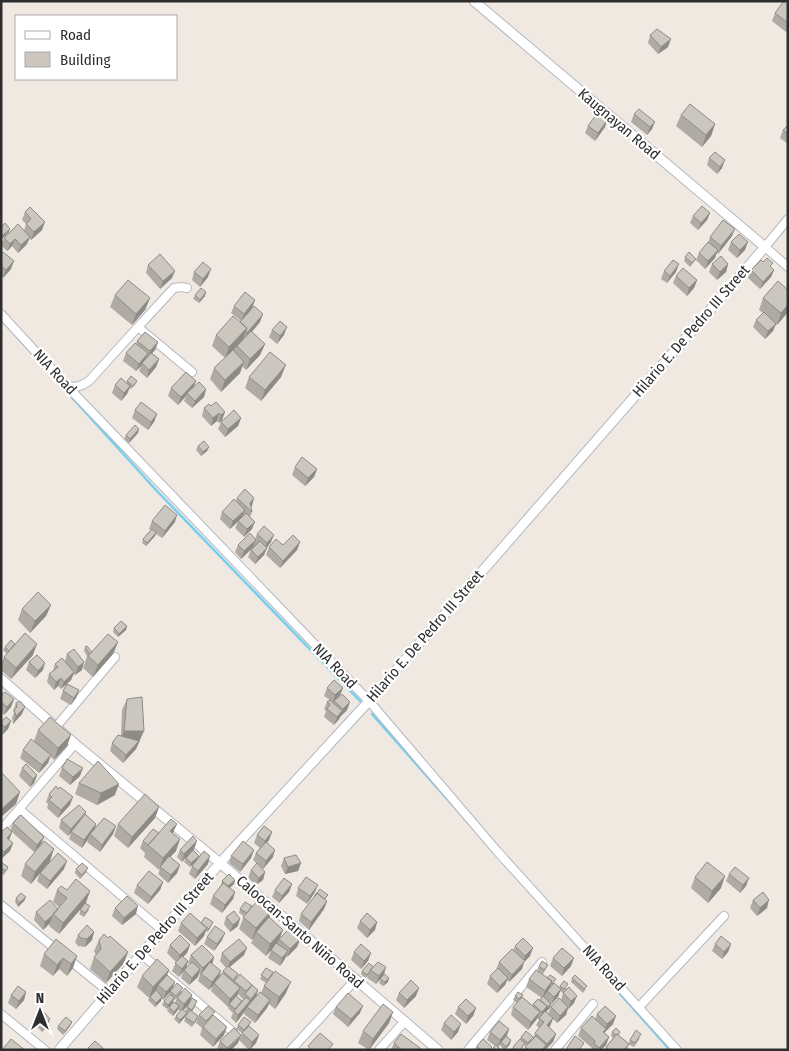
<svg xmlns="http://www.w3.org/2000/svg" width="789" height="1051" font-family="'Fira Sans Condensed',sans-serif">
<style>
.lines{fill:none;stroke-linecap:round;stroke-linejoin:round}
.stream{stroke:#75cff0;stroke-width:2.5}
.minor-casing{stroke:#b4b7c1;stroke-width:10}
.tertiary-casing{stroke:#b4b7c1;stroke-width:11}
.minor{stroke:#fff;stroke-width:8}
.tertiary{stroke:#fff;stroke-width:9}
.wall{fill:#afaba4;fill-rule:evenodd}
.shaded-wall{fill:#8e8b86}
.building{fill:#cbc7bf;stroke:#8e8b86}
.labels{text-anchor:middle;stroke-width:4.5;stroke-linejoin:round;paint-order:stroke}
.street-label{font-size:15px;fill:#2e2e2e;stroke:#fff}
</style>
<rect width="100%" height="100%" fill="#efe9e1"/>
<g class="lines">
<!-- stream -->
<path class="stream" d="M8,327l148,163 204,211
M372,714l99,112
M543,907l127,143"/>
<defs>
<path id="minor" d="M788,219l-23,28 23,20
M1,314l66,72 302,315 128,150 180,199
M138,327l36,-39 8,-1 5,1
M67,386c10,2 14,0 22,-5l49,-54 54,45
M56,727l59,-70
M19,809l143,121
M1,830l74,-86
M1,905l57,46
M141,954l92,78
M67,958l42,34
M639,1007l85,-91
M1,1014l44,36
M291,1050l65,-71
M379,1050l26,-29
M468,1050l74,-88
M555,1050l38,-46"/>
<path id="tertiary" d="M1,679l74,65 145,119 218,187
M59,1050l161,-187 149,-162 396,-454 -291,-246"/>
</defs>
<!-- minor casing -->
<use href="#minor" class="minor-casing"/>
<!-- tertiary casing -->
<use href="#tertiary" class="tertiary-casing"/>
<!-- minor -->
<use href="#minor" class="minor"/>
<!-- tertiary -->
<use href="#tertiary" class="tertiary"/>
</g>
<!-- wall -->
<path class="wall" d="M788,2v28l-2,2 -14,-11 3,-8z
M650,35l18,12 -10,7 -10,-11z
M639,109l13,20 -5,6 -16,-13 3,-8z
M681,115l34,9 -4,12 -9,11 -26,-21z
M788,125v19l-8,-6 3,-8z
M588,126l17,1 -10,14 -10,-8z
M709,158l13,10 -5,6 -10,-9z
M25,212l17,18 -11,10 -2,-2 -2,6 -9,9 -6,-7 -5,5 -6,-6 3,-7 20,-7 2,-7 -4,-4z
M710,213l-3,7 -9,10 -8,-7 3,-7z
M732,236l-14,18 -1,-2 -2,6 -10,11 -9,-9 3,-7 9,-10 2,-6z
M731,242l14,8 -8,8 -9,-8z
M1,254l10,15 -8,9 -2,-2z
M685,257l11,2 -2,3 -4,5 -6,-6z
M763,262l11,8 -3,7 -11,12 -12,-11 3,-8z
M712,264h16l-2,8 -9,8 -8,-8z
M148,265l24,13 -12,11 -14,-16z
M664,271l12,1 -9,11 -6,-4z
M194,272l14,5 -8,10 -8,-7z
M676,276l21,4 -3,8 -7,8 -14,-13z
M788,290v22l-11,13 -1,-1 -3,7 -8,8 -12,-12 3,-7 7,-7 -4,-3 4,-12z
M115,295l35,3 -5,12 -13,15 -22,-18z
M195,295l10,1 -6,7 -6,-4z
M255,300l-3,8 8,14 -8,10 13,12 -5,11 -14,15 -4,-4 -2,7 -19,19 -11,-13 4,-11 11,-10 -13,-12 4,-11 25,-14 -10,-8 3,-7z
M272,330l12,5 -7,9 -8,-7z
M137,341l21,1 -3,8 -3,3 7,6 -3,8 -9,11 -8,-7 2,-5 -5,5 -13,-10 3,-8 10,-9z
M249,377h32l-20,24 -16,-13z
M127,381h10l-2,4 -4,4 -1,-1 -3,6 -6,7 -9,-8 3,-8 11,-2z
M196,381l-2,5 12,3 -2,8 -12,11 -8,-7 2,-5 -8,9 -10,-9 3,-8z
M211,406l14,6 -3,8 -3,3 -2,-2 -6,5 -9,-10 2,-8z
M135,410l22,4 -3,8 -6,8 -16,-12z
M241,418l-3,8 -13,11 -7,-8 3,-7z
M138,433l-9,10 -5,-4 2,-4z
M198,446l11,1 -2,4 -6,5 -5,-6z
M295,467l22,2 -3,8 -9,9 -13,-11z
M237,498l15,8h-1l1,6 -2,5 2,12 -8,8 -9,-9 3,-6 -8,7 -10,-10 2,-7 14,-11z
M152,521l23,1 -13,16 -6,-4 -1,2 -9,10 -4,-3 1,-4 8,-9 -2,-1z
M257,534l14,8 -4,5 -3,8 -9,9 -7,-7 3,-7 -10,9 -6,-7 3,-7 17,-6z
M300,542l-3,8 -17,18 -14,-13 3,-8 14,-2z
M51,605l-5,11 -16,17 -12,-13 4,-11z
M127,626l-1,4 -8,7 -5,-5 1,-4z
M118,642l-5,12 -20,23 -10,-9 4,-12 -3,-5 1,-4 7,5z
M15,644l18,11 -22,24 -10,-9v-6l3,-7 3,-3 -4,-4 2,-3z
M67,654l15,16 -7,5 -1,-1 -3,6 -4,4 12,6 -3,8 -5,7 -11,-6 3,-8 3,-7 -5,5 -3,-3 -4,4 -7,-8 2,-8 4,-3 2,-7 10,-3z
M29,662l14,8 -8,8 -9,-8z
M327,688h16l-3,7 -7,8h1v-2l13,9 -7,7 -6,8 -10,-8 2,-6 -2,-2 3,-7 3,-2 -6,-4z
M1,695l13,4 -3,8 -7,8 -3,-3z
M127,699l13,43h-1l-3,7 -13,14 -13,-12 2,-8 9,-7 1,-26z
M16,703l6,11 -9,10 -1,-6 2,-5 -1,-2z
M11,721l-3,8 -6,6 -1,-1v-12z
M38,730l29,16 -13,14 -4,-4 -2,7 -9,10 -19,-15 3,-8 16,-4 -5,-5z
M22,768l15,7 -3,8 -4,4 -11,-11z
M62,768l18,8 -10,9 -11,-9z
M79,783l36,12 -18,10 -22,-11z
M58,789l12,16 -12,13 -11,-10 1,-4 -2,-2 3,-8z
M159,807l-4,11 -27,30 -14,-12 4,-12z
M86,812l-1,2 11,10 -1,4 21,-2 -3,8 -13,18 -13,-10 1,-3 -6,9 -13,-9 2,-6 -3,3 -9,-8 2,-8z
M13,823l31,14 -3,7 -7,8 -22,-20 -3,8 4,3 -3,8 -9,8v-27l9,-1z
M272,832l-3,8 -2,3 6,14 -10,12 -10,-9 3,-7 4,-5 -6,-5 3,-8z
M159,833h14l3,18 -6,6 10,8 -3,8 -9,10 -10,-9 2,-5 -1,1 -15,-13 1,-4 -5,-5 3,-7z
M194,849l-12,13 -5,-5 3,-7z
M231,856l20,2 -11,14 -11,-9z
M186,858l12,1 10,5 -13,15 -6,-5 3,-8 3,-4 -5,5 -6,-5z
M284,858l17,5 -3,8 -13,3 -4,-8z
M50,861l-19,23 -10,-8 4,-12z
M1,862l7,5 -4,8 -3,-2z
M64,869l-17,20 -10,-8 3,-8z
M76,869l10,3 -6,7 -5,-6z
M251,870l14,2 -2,8 -7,5 -8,-7z
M729,874l17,12 -6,7 -14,-12z
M695,877l26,11 -13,15 -17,-15z
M222,881l12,3 -4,4 5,4 -2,7 -11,14 -12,-9 3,-8 8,-10z
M163,882l-3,8 -12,14 -14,-11 3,-8z
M292,884l-3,8 -10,11 -7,-6 3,-7z
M298,888l17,4 -8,12 -11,-8z
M57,890h10l18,13 4,7 -5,7 -5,-3 5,-9 -25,29 -10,-8 1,-3 -7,7 -9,-10 2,-8 22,-3 1,-2 -6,-5z
M315,895h13l-3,5 2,1 -3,8 -15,21 -10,-9 2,-7 13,-16z
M26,897l-2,4 -6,6 -3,-5 1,-4z
M753,900l14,8 -10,8 -7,-8z
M252,906l20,4 -3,7 14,13 -3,8 20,1 -3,8 -10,10 -1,-1 -6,10 -12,-8 3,-8 -5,6 -15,-13 3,-5 -2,2 -13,-11 5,-13 -5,-3 1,-4z
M115,908l21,6 -14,11 -10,-9z
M226,917l12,9 -8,6 -6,-8z
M360,921l17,1 -2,8 -8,8 -10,-10z
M213,922l-5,10 -3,-1 -1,5 -9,10 -17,-15 3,-8z
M94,932l-2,8 -7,7 -7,-1 -3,-4 3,-7z
M207,937l15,3 -8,11 -10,-7z
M56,939l17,29 -6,8 -8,-7 -6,7 -13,-10 4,-12z
M99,940l25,23 -18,20 -16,-14 4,-12 2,-2 -2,-4z
M715,944h16l-3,8 -6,7 -10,-8z
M170,945h20l-3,8 -4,4 5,4 -2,7 4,-4 -2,-1 3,-8 23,2 -2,7 7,13 7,-9 -6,-7 2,-8 22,2 -14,12 8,7 -1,4 21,12 -2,5 5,-2 3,-7 2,-3 -6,-4 6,-11 20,25 -11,16 -6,-5 -2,4 -12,15 -11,-9 1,-3 -9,12 -5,-5 2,-5 -5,-5 1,-2 -1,1 -17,-16 2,-5 -4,4 -11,-9 2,-6 -1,-2 -1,4 -9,8 -8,-7 2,-6 -4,5 -7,-6 4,-9 -9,-9zM238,994l5,5 1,-1 -2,3 -5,-4z
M515,946l15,10 -6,6 -2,7 -13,13 -2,-2 -2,5 -8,8 -10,-9 3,-8 6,-6 3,-8 14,-11z
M354,952l14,9 -7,8 -10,-9z
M553,958l18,8 -9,10 -12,-10z
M369,963l15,11 4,8 -5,4 -4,-3 3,-7 -6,8 -9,-6 1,-2 -3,2 -4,-4 1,-3z
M548,965l-2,4 -3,5 -6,-4 2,-4z
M142,976h25l8,6 -3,6 20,7 -1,5 5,5 -4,7 6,4 -1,4 -5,7 -8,-6 4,-8 -3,-2 3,-6 -5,5 4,3 -8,11 -5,-5 2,-3 4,-5 -2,-2 -5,7 -6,-5 2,-4 6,-4 2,-5 -2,2 -1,-1 -1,3 -6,7 -5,-4 2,-4 5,-6 1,-3 -7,8 -1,-2 -1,3 -6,6 -7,-7 2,-3 -1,1 -12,-11z
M572,978l14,11 -3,4 -12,-11z
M529,979l25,4 5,5 1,-2 7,2 -4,5 -3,-2 -2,6 -7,7 -1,4 -4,3 2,3 3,-7 10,-7 2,-7 11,10 -6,6 -2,6 -9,8 -4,-4 -3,7 -1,1 7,7 -3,8 -8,8h-21l2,-4 -2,-1 -3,5h-9l1,-3 7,-8 1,-2 11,3 3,-7 4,-5 -3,-3 3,-5 -2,-2 -9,12 -17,-15 2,-8 4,-4 -4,-3 2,-4 8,-1 -1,2 11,9v-2l9,-6 -16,-11z
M26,992l-2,8 -8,9 -8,-6 3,-8z
M399,993l17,3 -12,12 -8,-8z
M336,1007l24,6 -12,14 -15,-13z
M458,1007l18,1 -3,8 -7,8 -11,-10z
M393,1012l-4,11 -20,27 -11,-7 5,-12z
M597,1014l16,10 -9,9 5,4 -3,8 -5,5h-10l1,-2 -14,-12 3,-8 14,-9z
M199,1015h14l11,20 -11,12 -13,-12 2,-7 -6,-5z
M37,1017l13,2 -3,7 -5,6 -7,-8z
M72,1022l-2,4 -7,9 -6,-6 1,-3z
M251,1022l-2,4 10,9 -3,8 -7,7 -10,-10 3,-7 -6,-4 2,-4z
M444,1023l14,9 -7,8 -10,-10z
M509,1029l-2,7 3,8 -5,6h-1l-4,-5 -2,2 -3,-1 -8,-6 3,-8z
M612,1032l7,4 10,8 -2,6h-22l1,-3 7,-9 -2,-2z
M640,1038l-6,9 -6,-3 2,-4z
M220,1041l18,2 -7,7h-13l-1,-1z
M394,1043l26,7h-29z
M477,1046l13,4h-14z"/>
<!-- shaded-wall -->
<path class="shaded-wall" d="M671,39l-3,8 -10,7 3,-7z
M608,119l-3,8 -10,14 3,-8z
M655,122l-3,7 -5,6 3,-8z
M715,124l-4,12 -9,11 4,-12z
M725,160l-3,8 -5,6 3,-7z
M710,213l-3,7 -9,10 3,-7z
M45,222l-3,8 -11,10 3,-8z
M10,229l-1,3 -8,8 1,-4z
M735,229l-3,7 -14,18 3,-8z
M30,237l-3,7 -9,9 3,-8z
M15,239l-3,7 -5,5 3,-7z
M748,242l-3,8 -8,8 3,-8z
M718,250l-3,8 -10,11 3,-8z
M14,261l-3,8 -8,9 3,-8z
M679,264l-3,8 -9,11 3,-7z
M728,264l-2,8 -9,8 3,-8z
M211,269l-3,8 -8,10 3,-8z
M774,270l-3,7 -11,12 3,-7z
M175,271l-3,7 -12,11 3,-8z
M697,280l-3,8 -7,8 2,-8z
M206,292l-1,4 -6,7 1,-3z
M150,298l-5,12 -13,15 4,-11z
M255,300l-3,8 -11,14 3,-8z
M788,305v7l-11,13 4,-12z
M263,314l-3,8 -15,18 2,-7z
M776,324l-3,7 -8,8 3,-8z
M287,327l-3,8 -7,9 3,-8z
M247,328l-4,12 -18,18 4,-11z
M158,342l-3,8 -8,9 3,-8z
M265,344l-5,11 -14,15 4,-11z
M148,353l-3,8 -3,2 -1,3 -5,5 3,-7z
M159,359l-3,8 -9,11 2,-8z
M244,362l-4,11 -19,19 4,-12z
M286,365l-5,12 -20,24 4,-11z
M196,381l-3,8 -6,4 -1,3 -8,9 3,-8z
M130,386l-3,8 -6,7 3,-8z
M206,389l-2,8 -12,11 3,-7z
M225,412l-3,8 -3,3 2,-8z
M219,413l-2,8 -6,5 2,-8z
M157,414l-3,8 -6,8 3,-8z
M241,418l-3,8 -13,11 3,-8z
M139,429l-1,4 -9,10 1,-4z
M209,447l-2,4 -6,5 2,-4z
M317,469l-3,8 -9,9 3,-8z
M254,498l-2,8 -3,3 1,-6z
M245,510l-3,7 -12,12 3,-8z
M177,515l-2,7 -13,16 3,-7z
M255,522l-3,7 -8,8 3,-8z
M156,533l-1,3 -9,10 1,-3z
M274,535l-3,7 -5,7 1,-1 -3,7 -9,9 3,-7 6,-7 3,-7z
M256,540l-3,7 -12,12 3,-8z
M300,542l-3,8 -17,18 3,-7z
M51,605l-5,11 -16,17 5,-12z
M127,626l-1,4 -8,7 1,-3z
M118,642l-5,12 -20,23 5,-12z
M37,644l-4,11 -22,24 5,-11z
M84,662l-2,8 -7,5 3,-8z
M45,663l-2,7 -8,8 3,-7z
M74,672l-3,8 -10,9 3,-7z
M61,678l-3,8 -4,4 2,-8z
M343,688l-3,7 -7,8 2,-8z
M79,690l-3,8 -5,7 3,-7z
M14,699l-3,8 -7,8 3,-8z
M350,702l-3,8 -7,7 3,-8z
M25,707l-3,7 -9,10 3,-8z
M342,711l-2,7 -6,7 3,-8z
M11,721l-3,8 -6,6 3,-8z
M124,731h20l-8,18 -13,14 3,-8 -6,-13z
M71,735l-4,11 -13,14 4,-12z
M51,755l-3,8 -9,10 3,-8z
M83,768l-3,8 -10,9 3,-8z
M37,775l-3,8 -4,4 3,-8z
M119,784l-4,11 -18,10 4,-12z
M20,792l-4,12 -15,13 1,-8z
M73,797l-3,8 -12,13 3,-8z
M159,807l-4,11 -27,30 4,-11z
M86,812l-3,7 -15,17 3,-7z
M96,824l-2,8 -4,2 -2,5 -6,9 2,-8z
M177,824l-5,11 -2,-4z
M116,826l-3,8 -13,18 2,-7z
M12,832l-3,8 -2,-2z
M272,832l-3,8 -7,9 3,-8z
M44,837l-3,7 -7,8 3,-7z
M180,839l-4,12 -15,16h-1l-1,3 4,-12z
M197,841l-3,8 -12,13 2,-8z
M13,843l-3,8 -9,8 3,-7z
M54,849l-4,12 -19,23 4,-12z
M254,850l-3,8 -11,14 3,-8z
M275,850l-2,7 -10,12 3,-8z
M199,856l-2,4 -7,7 1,-4z
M210,856l-2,8 -13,15 3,-8z
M67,861l-3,8 -17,20 3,-8z
M301,863l-3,8 -13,3 3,-7z
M180,865l-3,8 -9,10 3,-8z
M88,868l-2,4 -6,7 2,-4z
M265,872l-2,8 -7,5 3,-7z
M725,876l-4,12 -13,15 4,-12z
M749,878l-3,8 -6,7 3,-8z
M235,880l-1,4 -8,7 1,-4z
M163,882l-3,8 -12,14 3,-7z
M292,884l-3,8 -10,11 3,-7z
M318,885l-3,7 -8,12 3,-8z
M90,891l-4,12 -27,31 4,-11z
M235,892l-2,7 -11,14 3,-8z
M26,897l-2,4 -6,6 1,-4z
M769,900l-2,8 -10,8 3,-8z
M327,901l-3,8 -15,21 2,-8z
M138,906l-2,8 -14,11 2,-7z
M272,910l-4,11 -12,11 -2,6 -2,2 4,-12z
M53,915l-3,8 -7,7 2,-8z
M240,919l-2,7 -8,6 3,-7z
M377,922l-2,8 -8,8 3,-8z
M207,928l-3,8 -9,10 2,-8z
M283,930l-5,12 -12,14 4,-12z
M94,932l-2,8 -7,7 2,-8z
M225,933l-3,7 -8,11 3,-7z
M300,939l-3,8 -10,10 3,-8z
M731,944l-3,8 -6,7 2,-7z
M190,945l-3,8 -10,10 3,-8z
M247,948l-3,7 -17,14 3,-7z
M533,948l-3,8 -6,6 -2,7 -13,13 3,-7 11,-12 2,-7z
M288,951l-3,8 -5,7 2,-8z
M128,952l-4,11 -18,20 4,-11z
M371,953l-3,8 -7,8 3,-8z
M77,956l-4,12 -6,8 4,-12z
M214,957l-2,8 -11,10 2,-7z
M63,958l-4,11 -6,7 4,-11z
M574,958l-3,8 -9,10 2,-8z
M188,961l-2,8 -2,1 -5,7 3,-8z
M386,967l-2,8 -8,9 3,-8z
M200,969l-2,8 -9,8 3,-7z
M169,970l-4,11 -7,4 -1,4 -8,9 4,-11z
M221,971l-2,8 -5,4 -1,3 -4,4 3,-8z
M389,978l-1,4 -5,4 2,-4z
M508,978l-3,7 -8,8 3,-7z
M552,981l-3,8 -7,10 3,-8z
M175,982l-3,8 -9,10 3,-8z
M291,982l-5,11 -11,16 4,-12z
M240,988l-3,8 -9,11 2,-8z
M419,988l-3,8 -12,12 3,-8z
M561,989l-3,8 -7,8 3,-8z
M258,990l-2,7 -9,10 -2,4 -9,12 2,-8 12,-14z
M26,992l-2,8 -8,9 3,-8z
M192,995l-2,8 -8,9 2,-8z
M577,996l-3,7 -6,6 3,-8z
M162,997l-1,4 -6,6 1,-4z
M174,998l-1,4 -6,7 1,-4z
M270,1000l-3,8 -12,15 3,-8z
M551,1004l-1,4 -10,10 2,-6 5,-6z
M179,1006l-1,4 -5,6 1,-4z
M363,1006l-3,7 -12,14 3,-8z
M568,1007l-2,8 -9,8 3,-7z
M476,1008l-3,8 -7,8 2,-8z
M393,1012l-4,11 -20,27 4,-11z
M540,1012l-3,7 -9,11 3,-8z
M187,1013l-2,4 -6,7 1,-4z
M616,1016l-3,8 -8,8 -2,4v-4l2,-3 2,-5z
M553,1018l-3,8 -6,7 3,-8z
M50,1019l-3,7 -5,6 3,-8z
M72,1022l-2,4 -7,9 2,-4z
M461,1024l-3,8 -7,8 3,-8z
M227,1027l-3,8 -11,12 3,-8z
M509,1029l-3,8 -5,5 -4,6 3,-8z
M556,1034l-3,8 -8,8h-3z
M241,1035l-3,8 -7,7h-4z
M259,1035l-3,8 -6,7 2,-8z
M609,1037l-3,8 -5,5h-3l1,-2z
M511,1040l-1,4 -5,6 1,-3z"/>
<!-- building -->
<path class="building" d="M784,1l4,1v21l-13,-10z
M657,29l14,10 -10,8 -11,-12z
M690,104l25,20 -9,11 -25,-20z
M639,109l16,13 -5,5 -16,-13z
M598,112l10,7 -10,14 -10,-7z
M788,125v9l-5,-4z
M715,152l10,8 -5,7 -11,-9z
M702,206l8,7 -9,10 -8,-7z
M30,207l15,15 -11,10 -8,-8 5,-5 -6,-7z
M723,220l12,9 -14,17 -11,-9z
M5,223l5,6 -8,7 -1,-1v-8z
M18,224l12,13 -9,8 -6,-6 -5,5 -6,-6z
M739,234l9,8 -8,8 -9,-8z
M708,242l10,8 -10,11 -9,-8z
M3,252l11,9 -8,9 -5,-4v-12z
M689,252l7,7 -4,4 -7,-6z
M160,254l15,17 -12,10 -15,-16z
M721,256l7,8 -8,8 -8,-8z
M767,258l6,5 -3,3 4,4 -11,12 -12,-12 10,-10 2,2z
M673,260l6,4 -9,12 -6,-5z
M203,262l8,7 -8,10 -9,-7z
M683,268l14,12 -8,8 -13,-12z
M128,280l22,18 -14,16 -21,-19z
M778,281l10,9v15l-7,8 -18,-15z
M201,288l5,4 -6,8 -5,-5z
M245,292l10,8 -11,14 -10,-8z
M254,306l9,8 -16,19 -1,-2 1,-3 -7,-6z
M764,312l12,12 -8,7 -12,-11z
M233,316l14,12 -18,19 -13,-12z
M280,321l7,6 -7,9 -8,-6z
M251,331l14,13 -15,15 -13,-13z
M145,332l13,10 -8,9 -13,-10z
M135,343l13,10 -9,11 -13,-11z
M233,350l11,12 -19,18 -11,-12z
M270,352l16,13 -21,25 -16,-13z
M151,353l8,6 -10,11 -7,-7z
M186,372l10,9 -15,16 -10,-9z
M131,376l6,5 -4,5 -6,-5z
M121,378l9,8 -6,7 -9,-8z
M199,382l7,7 -11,12 -8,-8z
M141,402l16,12 -6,8 -16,-12z
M216,402l9,10 -4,3 -2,-2 -6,5 -9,-10 5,-4 2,2z
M234,410l7,8 -13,11 -7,-7z
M135,425l4,4 -9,10 -4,-4z
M204,441l5,6 -6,5 -5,-6z
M302,457l15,12 -9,9 -13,-11z
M245,489l9,9 -4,5 2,9 -15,-14z
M234,499l11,11 -12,11 -11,-9z
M165,505l12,10 -12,16 -13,-10z
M246,513l9,9 -8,7 -9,-8z
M264,526l10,9 -7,8 -10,-9z
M152,529l4,4 -9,10 -4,-4z
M250,533l6,7 -12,11 -6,-6z
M293,535l7,7 -17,19 -14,-14 7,-8 7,6z
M260,541l7,7 -9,9 -7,-7z
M38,592l13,13 -16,16 -13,-12z
M121,621l6,5 -8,8 -5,-6z
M25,633l12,11 -21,24 -12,-11z
M108,634l10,8 -20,23 -10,-9z
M11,640l4,4 -6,7 -4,-4z
M87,646l5,6 -2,2 -5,-7z
M74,649l10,13 -6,5 -11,-13z
M37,655l8,8 -7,8 -9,-9z
M62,658l12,14 -10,10 -3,-4 -5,4 -7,-8 9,-7 -3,-3z
M334,680l9,8 -8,7 -8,-7z
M67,684l12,6 -5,8 -11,-7z
M5,692l9,7 -7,8 -6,-5v-7z
M342,694l8,8 -7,7 -9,-8z
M142,697l2,34h-20l3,-32z
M330,700l12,11 -5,6 -10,-8 3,-5 -3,-2z
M20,701l5,6 -9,9 -2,-6 3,-3 -1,-4z
M6,717l5,4 -6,6 -4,-3v-2z
M50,717l21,18 -13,13 -20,-18z
M118,735l21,6 -13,14 -14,-12z
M31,739l20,16 -9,10 -19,-15z
M67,759l16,9 -10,9 -11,-9z
M98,761l21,23 -18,9 -22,-10z
M26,764l11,11 -4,4 -11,-11z
M1,772l19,20 -18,17 -1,-1z
M56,786l2,3 2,-2 13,10 -12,13 -12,-10 3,-3 -3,-3z
M145,794l14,13 -27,30 -14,-13z
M79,805l7,7 -15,17 -10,-9z
M85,814l11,10 -12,16 -13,-8z
M21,815l23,22 -7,8 -24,-22z
M104,818l12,8 -14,19 -12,-11z
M171,819l6,5 -7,7 10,8 -17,19 -15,-13z
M264,826l8,6 -7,9 -8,-6z
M7,827l5,5 -5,6 6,5 -9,9 -3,-3v-17z
M153,829l6,4 -11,12 -5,-4z
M193,836l4,5 -13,13 -4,-4z
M44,841l10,8 -19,23 -10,-8z
M243,841l11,9 -11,14 -12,-8z
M266,842l9,8 -9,11 -10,-8z
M193,850l6,6 -8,7 -5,-5z
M204,851l6,5 -12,15 -6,-5z
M58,853l9,8 -17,20 -10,-8z
M296,855l5,8 -13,4 -4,-9z
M169,856l11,9 -9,10 -11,-8z
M1,862l7,5 -2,4 -5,-3z
M707,862l18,14 -13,15 -17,-14z
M82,863l6,5 -6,7 -6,-6z
M257,863l8,9 -6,6 -8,-8z
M735,867l14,11 -6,7 -14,-11z
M149,871l14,11 -12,15 -14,-12z
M229,874l6,6 -7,6 -6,-5z
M306,877l12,8 -8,11 -12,-8z
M284,878l8,6 -10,12 -7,-6z
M76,879l14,12 -27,32 -10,-9 14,-16 -10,-8 4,-4 6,4z
M223,883l12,9 -10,13 -12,-9z
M320,889l8,6 -4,4 -7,-6 -2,3v-1z
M763,892l6,8 -9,8 -7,-8z
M21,893l5,4 -7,6 -3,-5z
M317,893l10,8 -16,21 -10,-8z
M127,896l11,10 -14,12 -9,-10z
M259,899l13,11 -16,18 -13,-11z
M50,900l8,9 -5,6 -8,7 -9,-10z
M245,902l7,4 -5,7 -7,-4z
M85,903l5,3 -5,7 -5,-3z
M234,911l6,8 -7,6 -7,-8z
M190,913l17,15 -10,10 -16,-15z
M367,913l10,9 -7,8 -10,-9z
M205,917l8,5 -4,7 -8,-6z
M269,917l14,13 -13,14 -14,-12z
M87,925l7,7 -7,7 -6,-1 -3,-3z
M215,926l10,7 -8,11 -10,-7z
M289,929l11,10 -10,10 -11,-10z
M104,934l4,4 2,-2 18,16 -18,20 -16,-15 7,-8 -2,-9z
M180,935l10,10 -10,10 -10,-10z
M721,936l10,8 -7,8 -9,-8z
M523,938l10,10 -8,8 -10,-10z
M56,939l21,17 -6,8 -8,-6 -6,7 -13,-11z
M239,939l8,9 -17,14 -8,-9z
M276,943l12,8 -6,7 -11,-8z
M361,944l10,9 -7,8 -10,-9z
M202,945l12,12 -11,11 -12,-13z
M562,948l12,10 -10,10 -11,-10z
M512,949l13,12 -13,14 -13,-13z
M182,956l6,5 -6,8 -7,-6z
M157,959l12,11 -16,17 -11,-11z
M542,961l6,4 -4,5 -5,-4z
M192,962l8,7 -8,9 -8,-8z
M210,962l11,9 -9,11 -11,-8z
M378,962l8,5 -7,9 -9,-6z
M369,963l4,4 -6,8 -5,-4z
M228,966l10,8 -5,6 -10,-9z
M266,968l7,4 -5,8 -7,-5z
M498,968l10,10 -8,8 -10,-10z
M536,970l16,11 -7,10 -16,-12z
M275,971l16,11 -12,15 -15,-11z
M223,973l17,15 -10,11 -16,-16z
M240,974l12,11 -6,6 -12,-10z
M384,974l5,4 -4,4 -5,-3z
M167,975l8,7 -9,10 -8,-7z
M550,975l6,4 -4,5 -1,-1 1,-2 -5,-3z
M575,975l12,11 -3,3 -12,-11z
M411,980l8,8 -12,12 -8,-7z
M564,981l4,3 -4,5 -4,-3z
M177,983l6,5 -7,8 -6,-5z
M554,983l7,6 -7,8 -7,-6z
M252,985l6,5 -7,9 -6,-5z
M18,986l8,6 -7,9 -8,-6z
M569,987l8,9 -6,5 -8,-8z
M185,988l7,7 -8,9 -7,-6z
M156,990l6,7 -6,6 -6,-6z
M260,992l10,8 -12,15 -11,-8z
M518,992l5,3 -4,4 -4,-3z
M348,993l15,13 -12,13 -15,-12z
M170,994l4,4 -6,7 -4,-4z
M236,996l6,5 -7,8 -6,-5z
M543,996l8,8 -5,4 1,-2 -7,-6z
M246,997l4,4 -12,14 -4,-4z
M522,997l18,15 -9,10 -18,-15z
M192,998l5,3 -5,9 -5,-3z
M559,998l9,9 -8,9 -9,-9z
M466,999l10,9 -8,8 -10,-9z
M538,999l9,7 -5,6 -9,-8z
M174,1002l5,4 -5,6 -5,-5z
M383,1004l10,8 -20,27 -10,-8z
M208,1006l7,6 -9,9 -7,-6z
M605,1006l11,10 -9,8 -10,-10z
M182,1009l5,4 -7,7 -4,-4z
M190,1010l8,6 -4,7 -9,-6z
M43,1011l7,8 -5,5 -8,-7z
M545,1011l8,7 -6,7 9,9 -9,10 -12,-11 9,-11 -5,-4z
M213,1015l14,12 -11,12 -13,-12z
M451,1015l10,9 -7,8 -10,-9z
M592,1016l14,13 -3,3 6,5 -10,11 -5,-5 1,-2 -14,-13z
M66,1017l6,5 -7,9 -7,-5z
M244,1017l7,5 -7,8 -6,-5z
M499,1021l10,8 -9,11 -10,-8z
M249,1026l10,9 -7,7 -10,-9z
M234,1028l7,7 -14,13 -7,-7z
M616,1028l4,4 -2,3 -1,-1 -1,1 -4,-3z
M636,1030l5,4 -6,9 -5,-3z
M526,1031l7,6 -5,6 -7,-6z
M320,1033l13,11 -5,6h-17l-3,-4z
M401,1034l19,14 -1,2h-17l-8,-7z
M617,1034l12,10 -5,6h-14l-4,-3z
M506,1036l5,4 -5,7 -5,-5z
M536,1036l10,9 -4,5h-13l-4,-3z
M575,1036l9,7 -5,7h-10l-2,-2z
M11,1039l14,11h-23z
M483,1039l9,8 -3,3h-8l-4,-4z
M520,1039l5,4 -5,7h-4l-3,-3z
M95,1041l10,9h-15l-2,-2z
M496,1045l5,5h-10z"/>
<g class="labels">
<!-- street labels -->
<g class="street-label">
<text transform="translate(619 124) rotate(40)" y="5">Kaugnayan Road</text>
<text transform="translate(691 331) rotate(-49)" y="5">Hilario E. De Pedro III Street</text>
<text transform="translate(55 372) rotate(47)" y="5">NIA Road</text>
<text transform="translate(425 636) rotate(-49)" y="5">Hilario E. De Pedro III Street</text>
<text transform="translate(335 666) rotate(46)" y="5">NIA Road</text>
<text transform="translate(300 932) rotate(41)" y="5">Caloocan-Santo Niño Road</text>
<text transform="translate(155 938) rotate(-49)" y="5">Hilario E. De Pedro III Street</text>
<text transform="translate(604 968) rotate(48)" y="5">NIA Road</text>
</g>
</g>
<!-- border -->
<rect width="789" height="1051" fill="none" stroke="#2e2e2e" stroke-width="5"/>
<!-- legend -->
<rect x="15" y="15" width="162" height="65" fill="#ffffff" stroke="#ababab"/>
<rect x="25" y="31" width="25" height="8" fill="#ffffff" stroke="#ababab"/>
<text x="60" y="40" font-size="15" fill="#2e2e2e">Road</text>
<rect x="25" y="52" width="25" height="15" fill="#cbc7bf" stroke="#ababab"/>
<text x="60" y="65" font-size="15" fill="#2e2e2e">Building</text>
<!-- north arrow -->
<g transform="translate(40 1011)" stroke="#ffffff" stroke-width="4" paint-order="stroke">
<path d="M0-4L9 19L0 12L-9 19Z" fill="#2e2e2e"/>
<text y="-8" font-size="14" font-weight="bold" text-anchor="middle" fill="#2e2e2e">N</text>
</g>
</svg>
